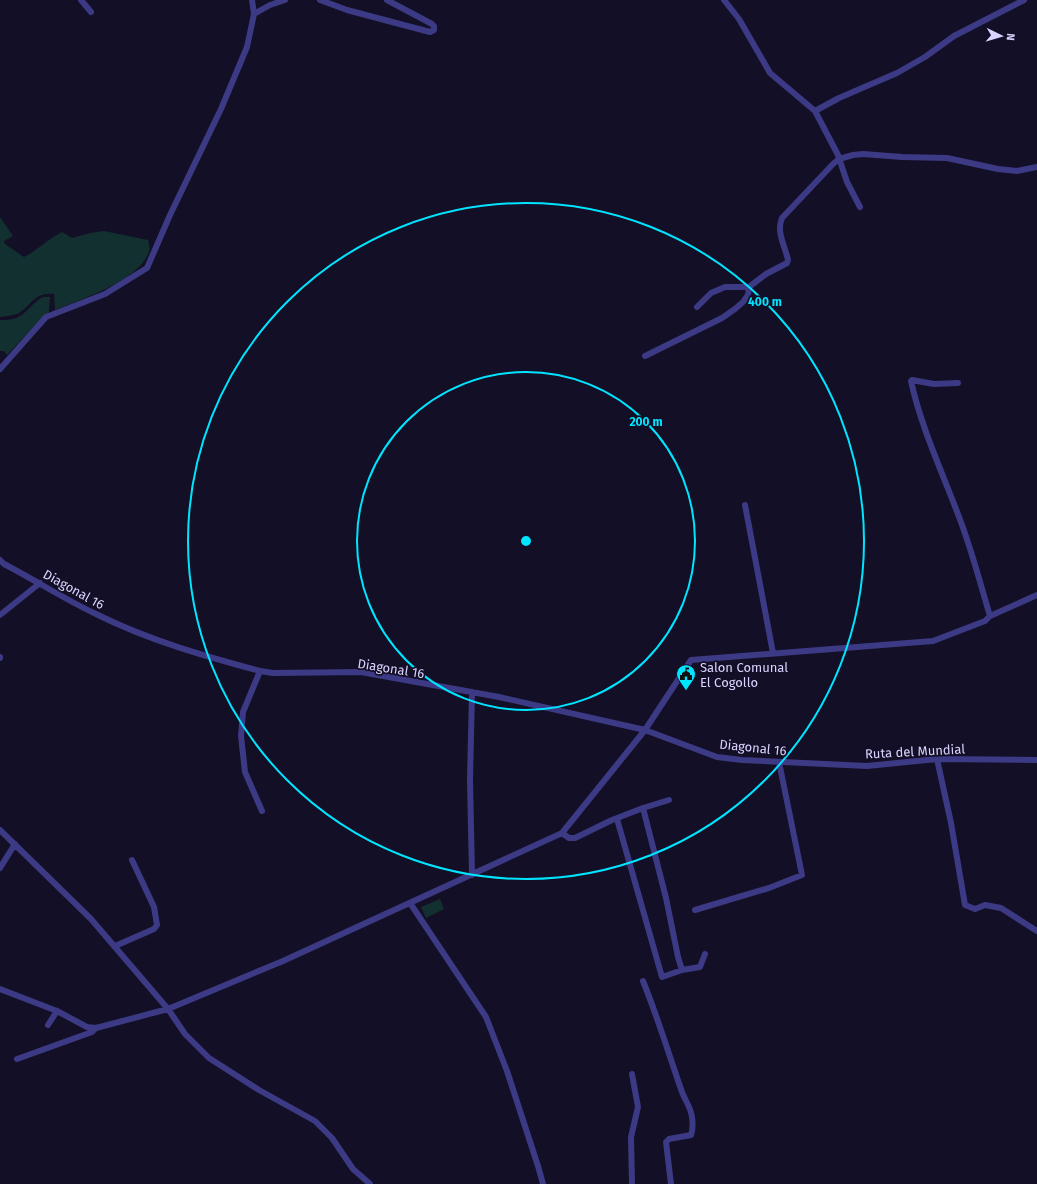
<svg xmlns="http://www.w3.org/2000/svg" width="1037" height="1184" font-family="'Fira Sans',sans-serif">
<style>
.green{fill:#12302f}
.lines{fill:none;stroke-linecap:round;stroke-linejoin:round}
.street{stroke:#3d3a85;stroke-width:6}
.ring{fill:none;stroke:#00e5ff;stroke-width:2}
.labels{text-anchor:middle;stroke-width:3.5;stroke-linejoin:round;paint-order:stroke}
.street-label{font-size:13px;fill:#d9d4ff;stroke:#130f26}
.poi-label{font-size:13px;fill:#d9d4ff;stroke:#130f26;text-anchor:start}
.centre{fill:#00e5ff;stroke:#130f26;stroke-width:2}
.ring-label{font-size:12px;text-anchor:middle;font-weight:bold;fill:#00e5ff;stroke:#130f26;stroke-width:3.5;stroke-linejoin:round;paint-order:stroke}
</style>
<rect width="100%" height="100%" fill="#130f26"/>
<!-- green -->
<path class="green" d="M0,217l13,19 -9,5 1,3 19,13c14,-7 24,-18 38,-25l10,6 18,-5 14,-2 44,9c1,4 2,9 1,12 -10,29 -68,47 -94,58l-1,-16c-20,-2 -22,11 -35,19 -6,3 -13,3 -19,4z
M43,297h7l-1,15 -13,12 -29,31 -3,-4h-4v-31c4,0 9,0 13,-1 13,-3 19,-17 30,-22z
M440,899l4,10 -18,9 -5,-11z"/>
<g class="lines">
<!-- street -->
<path class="street" d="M81,0l10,12
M320,0l27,10 83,22 4,-2v-4l-2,-2 -45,-24
M724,0l15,19 31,54 45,38 23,44 9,27 13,25
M254,14l16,-9 15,-5
M815,111l24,-13 58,-25 28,-16 29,-21 70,-36
M697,307l14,-14 14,-6h24l17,-13 21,-11 1,-3c-3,-14 -12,-28 -6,-42l51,-54 6,-5 14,-4 10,-1 39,3 45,1 51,11 19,2 20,-4
M645,356l77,-38 13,-9 8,-7 5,-7 1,-8
M0,369l46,-52 59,-23 42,-26 23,-53 51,-106 26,-62 7,-33 -2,-14
M958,383l-24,1 -22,-4 -1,1c11,50 34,97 51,144 11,30 19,61 28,91
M745,505l28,148
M0,560l4,4c31,16 60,35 92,50 52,26 108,42 164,57l13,2 88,-1 138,25 146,33 72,27 25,3 125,6 70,-7 100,1
M0,615l40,-32
M0,657v1
M260,671l-17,41 -2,24 4,36 17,39
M472,692l-2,88 2,95
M937,759l14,64 14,82 10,4 10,-4 16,3 36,23
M643,808l23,90 12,59 4,13
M617,819l45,158 20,-7 18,-3 5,-13
M0,830l91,89 77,90 17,25 24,24 50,32 56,31 17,17 21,31 17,15
M562,833l7,5h6l37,-18 31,-12 26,-8
M0,868l15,-24
M410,903l76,114 21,54 31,95 5,18
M695,910l74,-22 33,-13 -23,-113
M115,946l39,-17 3,-4 -3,-18 -22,-47
M643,981c15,37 26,74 39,111 3,8 9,16 10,25 1,7 1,12 -1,18l-22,4 -3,3 5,42
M0,989l57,22 30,16 9,1 72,-19 115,-48 279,-128 83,-103 46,-70 242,-19 52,-20 5,-5 47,-21
M48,1025l9,-14
M17,1059l75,-27 4,-4
M632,1184l-1,-47 7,-30 -6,-33"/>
</g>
<!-- distance rings -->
<g class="ring">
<circle cx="526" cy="541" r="169"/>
<circle cx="526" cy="541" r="338"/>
</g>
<!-- icons -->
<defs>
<symbol id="civic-pin" viewBox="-11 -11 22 30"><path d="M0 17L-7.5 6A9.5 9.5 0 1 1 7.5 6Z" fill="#00e5ff" stroke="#130f26"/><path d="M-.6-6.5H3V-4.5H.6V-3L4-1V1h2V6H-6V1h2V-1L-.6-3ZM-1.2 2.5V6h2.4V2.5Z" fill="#111"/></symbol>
</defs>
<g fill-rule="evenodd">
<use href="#civic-pin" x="675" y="663" width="22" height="30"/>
</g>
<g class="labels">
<!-- street labels -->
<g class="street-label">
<text transform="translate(74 589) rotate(29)" y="5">Diagonal 16</text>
<text transform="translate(391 668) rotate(9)" y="5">Diagonal 16</text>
<text transform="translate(753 747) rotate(6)" y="5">Diagonal 16</text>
<text transform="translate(915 751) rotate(-3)" y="5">Ruta del Mundial</text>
</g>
<!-- poi labels -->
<g class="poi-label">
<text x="700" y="672">Salon Comunal<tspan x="700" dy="15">El Cogollo</tspan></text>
</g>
</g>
<circle cx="526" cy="541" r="6" class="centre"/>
<g class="ring-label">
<text x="765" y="306">400 m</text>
<text x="646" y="426">200 m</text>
</g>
<!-- north arrow -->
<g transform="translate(1001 36) rotate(95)" stroke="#130f26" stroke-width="3" paint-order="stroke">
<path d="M0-3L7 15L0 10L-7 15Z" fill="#d9d4ff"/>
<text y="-6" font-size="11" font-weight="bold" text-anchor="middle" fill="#d9d4ff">N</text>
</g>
</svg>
